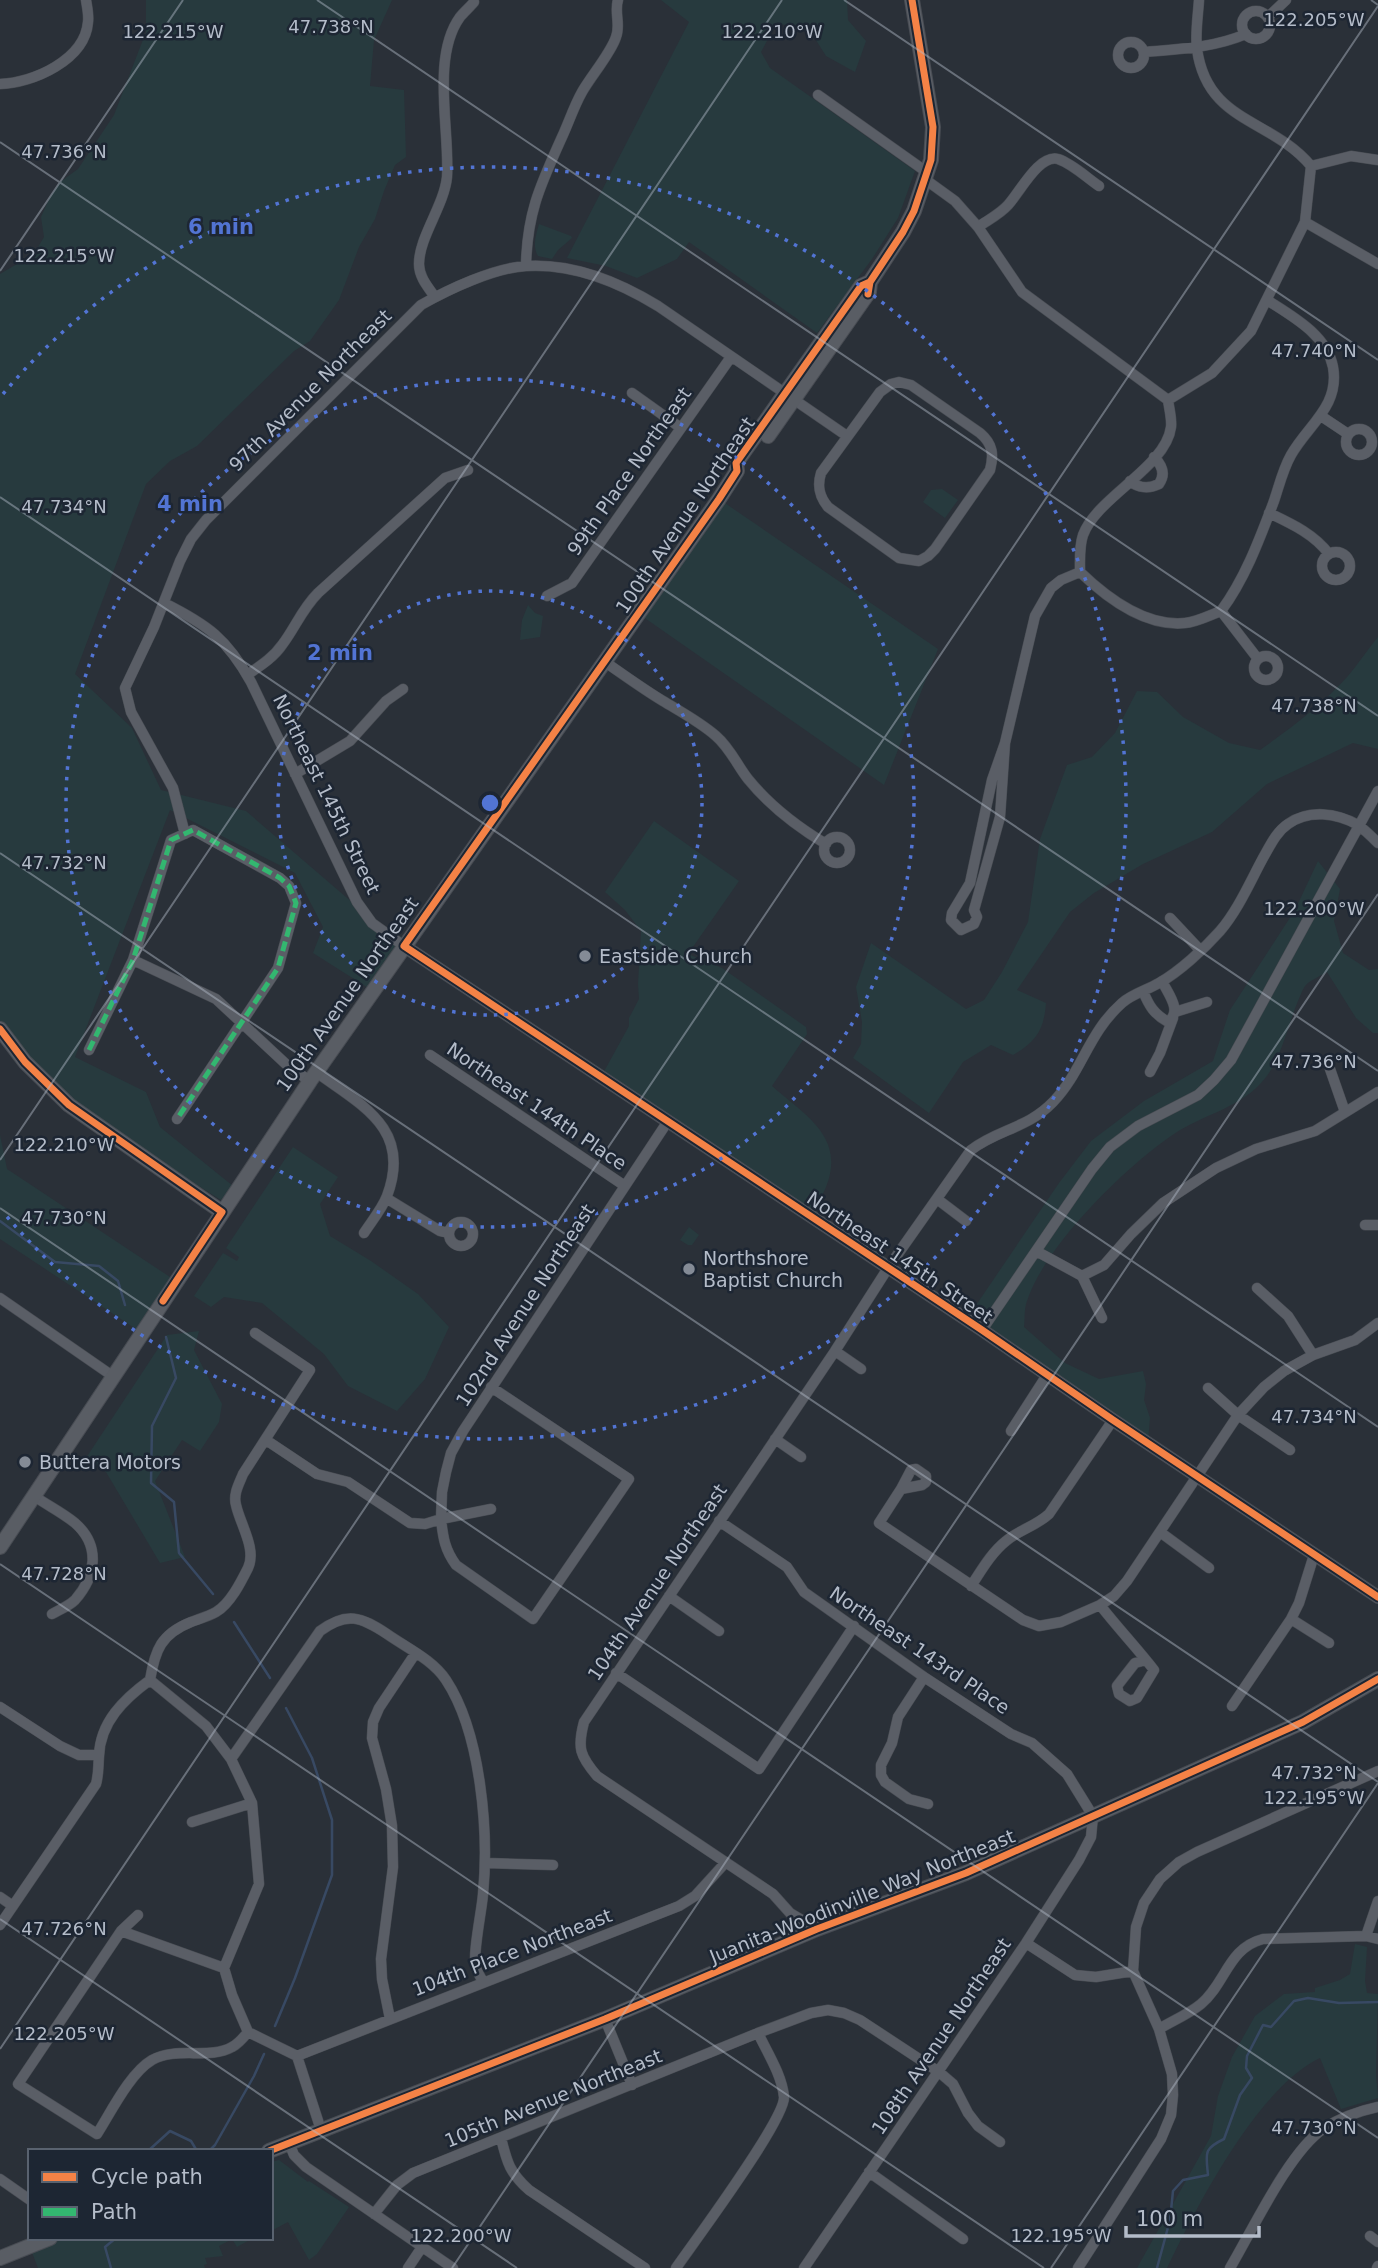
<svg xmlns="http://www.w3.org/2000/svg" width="1378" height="2268" font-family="'DejaVu Sans',sans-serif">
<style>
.green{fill:#273a3e}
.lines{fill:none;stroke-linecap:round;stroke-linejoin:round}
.stream{stroke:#384963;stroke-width:2.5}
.minor-casing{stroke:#484c53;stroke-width:11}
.tertiary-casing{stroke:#484c53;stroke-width:14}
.secondary-casing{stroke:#484c53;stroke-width:16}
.minor{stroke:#5a5e66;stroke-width:10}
.tertiary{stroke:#5a5e66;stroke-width:12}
.secondary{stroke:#595d64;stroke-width:14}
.quiet{stroke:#33b770;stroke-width:5;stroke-dasharray:10 5;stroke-linecap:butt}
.cycleway-casing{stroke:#1d2633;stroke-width:11}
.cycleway{stroke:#f48246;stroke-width:7}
.ticks{fill:none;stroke:#b4bcc9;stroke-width:2;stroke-opacity:0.45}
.ring{fill:none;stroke:#5274d3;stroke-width:3.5;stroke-dasharray:3.5 7}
.poi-dot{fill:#848b96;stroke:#1d2633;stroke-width:2.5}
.labels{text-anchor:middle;stroke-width:5;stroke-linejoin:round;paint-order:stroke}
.street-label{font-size:19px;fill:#b4bcc9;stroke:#1d2633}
.poi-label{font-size:19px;fill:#b4bcc9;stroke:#1d2633;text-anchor:start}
.ticks-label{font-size:18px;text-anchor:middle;fill:#b4bcc9;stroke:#1d2633;stroke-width:5;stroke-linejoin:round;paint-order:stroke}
.centre{fill:#5274d3;stroke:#1d2633;stroke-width:3.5}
.ring-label{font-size:21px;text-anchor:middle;font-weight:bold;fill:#5274d3;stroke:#1d2633;stroke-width:5;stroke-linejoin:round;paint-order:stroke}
</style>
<rect width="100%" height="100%" fill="#2a3038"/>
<!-- green -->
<path class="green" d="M146,0h246l-18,40 -4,46 34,4 2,67 -11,8 -11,26 -9,28 -16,28 -20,53 -29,41 -16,10 -97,95 -27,15 -24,23 -71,190 57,54 29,62 85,21 157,135 -30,45 -60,-38 10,-26 -28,-54 -125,-63 -95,247 71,35 14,35 73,59 -12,14 -152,-95 -69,-76v-755l34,-20 10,-17 -3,-20 8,-18 11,-17 18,-13 36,-54 32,-83z
M661,0h186l1,20 18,21 -11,31 -29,-16 -12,-19 -17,-11 -21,-2 -15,28 9,16 145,103 -17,47 -26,41 -55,74 -128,-91 -12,17 -40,19 -31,-12 -39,-8 122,-236z
M539,224l32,12 1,2 -14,12 -6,9 -14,-3c-6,-10 -2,-21 1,-32z
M942,489l16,11 -13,18 -22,-16 8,-12z
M719,499l219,150 -54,136 -245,-171z
M528,605l7,8 8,3 -3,21 -20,3 2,-20z
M1378,637v112l-25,-6 -86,41 -55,48 -69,32 -49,29 -24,19 -53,78 29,13c-2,27 -10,39 -33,52l-22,-10 -28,17 -34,51 -76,-55 8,-14 1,-22 -6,-35 15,-44 95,66 18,-9 18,-28 26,-50 12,-83 27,-74 25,-8 23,-24 22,-42 20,1 26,25 46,26 31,7c31,-22 62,-45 88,-74 10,-12 19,-26 30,-39z
M654,821l85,60 -51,73 34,14 84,59 1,7 -35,52c33,29 74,51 54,101 -4,10 -11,20 -16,29l-209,-139 28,-51v-8l10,-19 -1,-15 3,-53 -16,-21 -20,-18z
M1318,861l22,28 -6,32 9,32 26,17 9,-1v64h-5l-17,-15 -29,-46c-6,4 -17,8 -22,14 -3,4 -5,11 -7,15 -11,26 -17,61 -37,82 -24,26 -59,32 -87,51 -47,31 -130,113 -147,167 -3,8 -2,17 -3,26l41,36 34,16 44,-8 3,13 -2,16 6,18 -2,25 -182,-123 93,-137 32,-42 53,-40 69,-40 17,-51 65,-100z
M0,1135l7,34 169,112 -34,52 -142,-94z
M293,1147l45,30 -18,27 10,32 41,25 47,33 31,33 -24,52 -28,32 -49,-25 -24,-32 -62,-51 -38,-6 -13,10 -17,-11 29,-43 14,8 2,-4 -13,-9z
M689,1227l10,8 -7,10h-4l-8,-5z
M199,1331l-5,19 28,54 -3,18 -19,29 -18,-11 -27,41 30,76 -25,6 -54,-91 -20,-14 81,-123z
M1355,1944l12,3 -2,34 2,12 11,1 -2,81 2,23 -37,11 -21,-51c-63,30 -123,148 -153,210h-30l74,-132 7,-40 14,-39 23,-41 29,-22 31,-2v-4l25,-8 10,-6z
M279,2160l29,22 1,-1 40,26 -32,47 -8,6 -21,-38 -17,9v-69z
M50,2238h203l-16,9 -5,-8 -13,7 4,10 -18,2 2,6 -3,1 1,3h-167l-8,-21z"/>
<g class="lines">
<!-- stream -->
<path class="stream" d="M0,1221l55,41 44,4 19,15 7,24
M166,1337l10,41 -24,48 -1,57 23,19 5,51 34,41
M234,1622l36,56
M275,2026l20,-48 37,-103v-55l-20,-62 -26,-50
M148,2151l22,-20 21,10 6,10
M209,2151l6,-6 39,-69 10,-22
M111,2268l-6,-21 11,-9
M1157,2268l13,-48 3,-29 10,-11 25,-5c-2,-22 -5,-26 16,-36l16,-44 12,-17 -6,-10 1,-12 16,-31 8,2 23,-26 14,-3 31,5 39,-1"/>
<defs>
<path id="minor" d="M1199,0c-1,16 -4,34 -2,49 10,74 74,69 114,117
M1242 25a14 14 0 1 1 28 0a14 14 0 1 1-28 0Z
M1268,17l18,-17
M1118 55a13 13 0 1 1 26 0a13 13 0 1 1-26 0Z
M1144,52c35,-3 69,-4 102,-18
M0,84c33,-1 85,-24 88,-62 1,-7 -1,-15 -2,-22
M818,95l110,78
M1311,166l40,-10 27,4
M926,180l29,21 23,26 44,65 146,108
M1305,222l73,42
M978,227c10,-7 22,-13 30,-22 12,-13 31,-51 50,-46 15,5 29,19 41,27
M526,266c1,-54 15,-82 36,-129 7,-15 12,-31 20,-45 9,-16 29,-39 34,-55 5,-12 -2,-25 2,-37
M435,297c-7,-10 -16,-20 -16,-33 0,-27 25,-58 28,-87 3,-47 -16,-120 13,-160 4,-5 10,-10 14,-15
M899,382l12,3 69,48c13,11 14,22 10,37l-55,79 -7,7 -9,5 -20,-3 -71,-51c-9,-11 -11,-21 -7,-34l59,-81 11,-8z
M632,393l49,35
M1321,416l27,18
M1346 442a13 13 0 1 1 26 0a13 13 0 1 1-26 0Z
M1130,481c8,7 19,8 29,3 7,-10 3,-19 -5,-27
M1269,513c23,11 45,21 60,41
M1322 566a14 14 0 1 1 28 0a14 14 0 1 1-28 0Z
M547,596l25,-13 159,-226
M164,603c44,22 63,36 87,79l106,220 15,21 32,23
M1221,611c-11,4 -24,11 -36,12 -39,4 -78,-25 -105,-51 0,-12 -1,-25 3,-37 14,-38 83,-68 88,-108 1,-8 -2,-19 -3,-27l44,-27 39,-42 54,-109 6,-56
M1221,611c24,-32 39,-73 53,-110 5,-15 9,-32 17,-46 17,-30 49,-49 42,-88 -6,-32 -41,-51 -66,-67
M1221,611l37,48
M1254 668a12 12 0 1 1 24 0a12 12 0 1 1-24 0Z
M605,662c19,13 38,27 58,39 18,11 37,21 53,35 14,12 21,29 32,43 22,27 48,47 78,65
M247,675c13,-9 26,-17 35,-30 13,-17 20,-36 36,-52l127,-115 23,-8
M1005,743l-5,74 -26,93 3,7 -3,7 -13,6 -10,-10 1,-7 18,-30 22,-103 13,-37 30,-127 16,-28 10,-8 19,-8
M295,774l55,-33 36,-40 17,-12
M185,834l-12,-46 -42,-76 -6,-24 29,-61 26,-66 11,-22 15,-19 215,-215c28,-16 73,-37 105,-39 48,-3 93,16 132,40l189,130
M824 850a13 13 0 1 1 26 0a13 13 0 1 1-26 0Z
M1170,918l30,32
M133,960l83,39 72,67 22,15
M1143,991c6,15 11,23 25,31 15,-11 0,-28 -6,-41
M1175,1012l32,-10
M89,1050l44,-90 38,-120 22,-10 87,48 9,8 7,17 -18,65 -101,151
M430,1055l195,131
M1330,1069l15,43
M316,1072c47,34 96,57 71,124 -5,13 -16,26 -23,37
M1150,1072l10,-19 13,-35
M386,1198l54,33 9,2
M937,1199l29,22
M449 1234a12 12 0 1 1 24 0a12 12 0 1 1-24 0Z
M1365,1225h13
M1036,1251l46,25 20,42
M1082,1276l22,-11 27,-31 32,-31 53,-35 40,-19 59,-18 63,-39
M1257,1288l31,28 25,39
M0,1298l114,79
M982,1330l110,-161 18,-22 28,-21 60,-31 16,-15 17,-20 147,-269
M835,1351l26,18
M1208,1388l30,27 52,35
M1011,1431l36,-56
M775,1439l26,18
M266,1440l51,34 31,8 62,41 15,1 16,-5c2,19 4,31 15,46l77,54 96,-140 -138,-92
M901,1489l10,-19 5,-1 10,7v6l-4,3 -21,4 -22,34 144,97 16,6 22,-4 39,-17 14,-9 13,-15 111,-166 26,-28 20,-16 29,-16 42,-15 23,-17
M34,1496c13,9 29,17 41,27 26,23 21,53 0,77 -6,6 -16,10 -23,14
M491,1509l-50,10 1,-27 4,-20 5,-19 12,-22 205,-310
M719,1521l68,46 17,25 120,85 87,57 21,9 35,31 26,42 -2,21 -12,23 -53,83 -222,325
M1160,1532l49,36
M971,1586c10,-15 20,-33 35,-45 13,-11 30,-15 43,-27l64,-94
M669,1596l50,35
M1100,1605c17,22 37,43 54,65l-17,28 -7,3 -11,-7 -2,-8 18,-23 11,-3
M1291,1619l38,24
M616,1673l143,96 95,-143
M924,1677l-26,40 -6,26 -11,22v10l4,7 24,17 19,5
M150,1680l56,46 25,33 21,44 7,81 -35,84
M1232,1706l59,-87 8,-16 15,-48
M0,1707l60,39 19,9h20
M231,1759l89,-128c27,-20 41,-14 67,3 20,14 46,26 59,46 35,53 43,152 37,214 -1,16 -11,61 -7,74 2,5 5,10 7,14
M192,1822l60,-19
M486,1863l67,2
M0,1897l13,9
M138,1915l-17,16 -103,153 79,50c14,-22 33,-61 55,-74 25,-14 57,0 80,-13 6,-3 12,-10 16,-15
M0,1925l96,-141c3,-11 2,-17 3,-28 1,-34 25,-57 51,-76 5,-30 11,-46 41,-58 8,-3 18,-6 25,-10 14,-8 25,-30 32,-44 9,-19 -8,-44 -12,-63 -3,-11 3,-21 7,-31l67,-104 -55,-37
M817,1929l-27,-16 -17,-19 -176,-118c-17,-20 -20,-28 -13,-54l251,-371 53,-83 83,-118c27,-21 56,-21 82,-48 29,-30 35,-69 69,-99 10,-9 25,-13 37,-20 20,-11 46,-35 61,-52 18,-21 30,-49 43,-73 7,-12 13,-26 25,-34 21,-15 49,-11 70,1 7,5 14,12 20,18
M121,1931l103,37 8,27 16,37 49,24 24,74
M1366,1936l12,-35
M1026,1943l49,32 21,2 37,-6
M390,2019l-8,-40 -1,-20 12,-92 -1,-41 -6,-37 -14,-51 1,-16 6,-14 36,-54
M605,2019l27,66
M1159,2029c13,-8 30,-15 42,-25 25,-21 27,-56 62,-65l103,-3 12,3
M297,2056l382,-150 16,-10 31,-34
M501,2138c6,25 9,35 28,52l116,78
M289,2143l5,12 12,12 147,101
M869,2172l94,67
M0,2179l30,21
M374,2214l23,-29 16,-12 345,-140 53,-20 17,-3 16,3 16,7 79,52 14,12 15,29 10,13 22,16
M1370,2236l8,6
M408,2268l14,-21
M676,2268c18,-26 109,-148 108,-171 -2,-22 -17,-45 -26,-64
M1078,2268l83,-129 10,-24 2,-20 -1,-21 -13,-45 -26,-58 3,-44 8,-24 16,-24 19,-17 18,-10 181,-81
M1230,2268c22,-37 59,-116 93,-139 17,-11 36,-18 55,-22
M1377,2268l1,-2"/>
<path id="tertiary" d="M404,946l578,384 131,90 265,177"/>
<path id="secondary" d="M768,436l101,-144 1,-10 33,-50 11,-21 17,-51 2,-33 -21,-127
M0,1029l25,33 44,43 153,107
M0,1547l310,-466 409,-582 18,-28 -1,-8 125,-177 9,-4
M269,2151l336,-132 212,-90 149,-56 337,-151 75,-43
M0,2258l50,-20"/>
</defs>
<!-- minor casing -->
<use href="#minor" class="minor-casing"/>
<!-- tertiary casing -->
<use href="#tertiary" class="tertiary-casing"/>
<!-- secondary casing -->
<use href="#secondary" class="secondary-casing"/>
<!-- minor -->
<use href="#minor" class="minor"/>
<!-- tertiary -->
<use href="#tertiary" class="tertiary"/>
<!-- secondary -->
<use href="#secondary" class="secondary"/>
<!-- quiet -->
<path class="quiet" d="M89,1050l44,-90 38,-120 22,-10 87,48 9,8 7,17 -18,65 -101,151"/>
<defs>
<path id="cycleway" d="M870,282l-9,4 -125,177 1,8 -18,28 -315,447 578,384 131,90 265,177
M868,294l2,-12 33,-50 11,-21 17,-51 2,-33 -21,-127
M0,1029l25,33 44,43 153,107 -59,89
M269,2151l336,-132 212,-90 149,-56 337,-151 75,-43"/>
</defs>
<!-- cycleway casing -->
<use href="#cycleway" class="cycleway-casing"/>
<!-- cycleway -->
<use href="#cycleway" class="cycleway"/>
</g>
<!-- ticks -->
<path class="ticks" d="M317,0l1061,716M844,0l534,360M1371,0l7,5M0,142l1378,929M0,271l183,-271M0,497l1378,930M0,853l1378,929M0,1160l782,-1160M0,1208l1378,930M0,1564l1044,704M0,1919l517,349M0,2049l1378,-2043M452,2268l926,-1374M1051,2268l327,-485"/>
<!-- distance rings -->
<g class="ring">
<circle cx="490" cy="803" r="212"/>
<circle cx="490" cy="803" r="424"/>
<path d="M3 394A636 636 0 1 1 3 1212"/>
</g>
<!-- markers -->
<g class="poi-dot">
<circle cx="585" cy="956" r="7"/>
<circle cx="689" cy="1269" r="7"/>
<circle cx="25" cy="1462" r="7"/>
</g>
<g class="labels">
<!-- street labels -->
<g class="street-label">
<text transform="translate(310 390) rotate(-45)" y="7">97th Avenue Northeast</text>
<text transform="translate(629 471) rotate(-55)" y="7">99th Place Northeast</text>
<text transform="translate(685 515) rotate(-56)" y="7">100th Avenue Northeast</text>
<text transform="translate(327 794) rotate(64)" y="7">Northeast 145th Street</text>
<text transform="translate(347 994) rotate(-55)" y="7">100th Avenue Northeast</text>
<text transform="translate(537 1106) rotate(34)" y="7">Northeast 144th Place</text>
<text transform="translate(900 1257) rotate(34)" y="7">Northeast 145th Street</text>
<text transform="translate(525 1305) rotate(-57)" y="7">102nd Avenue Northeast</text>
<text transform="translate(657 1582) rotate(-56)" y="7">104th Avenue Northeast</text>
<text transform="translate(920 1650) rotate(34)" y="7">Northeast 143rd Place</text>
<text transform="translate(862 1896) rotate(-22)" y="7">Juanita-Woodinville Way Northeast</text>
<text transform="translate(512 1952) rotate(-21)" y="7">104th Place Northeast</text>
<text transform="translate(941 2036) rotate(-56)" y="7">108th Avenue Northeast</text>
<text transform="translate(553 2098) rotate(-22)" y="7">105th Avenue Northeast</text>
</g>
<!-- poi labels -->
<g class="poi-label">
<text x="599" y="963">Eastside Church</text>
<text x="703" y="1265">Northshore<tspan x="703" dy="22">Baptist Church</tspan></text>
<text x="39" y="1469">Buttera Motors</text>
</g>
</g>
<g class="ticks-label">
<text x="1314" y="26">122.205°W</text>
<text x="331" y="33">47.738°N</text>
<text x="173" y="38">122.215°W</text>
<text x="772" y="38">122.210°W</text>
<text x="64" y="158">47.736°N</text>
<text x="64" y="262">122.215°W</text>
<text x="1314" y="357">47.740°N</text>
<text x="64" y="513">47.734°N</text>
<text x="1314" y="712">47.738°N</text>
<text x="64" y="869">47.732°N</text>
<text x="1314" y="915">122.200°W</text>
<text x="1314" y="1068">47.736°N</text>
<text x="64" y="1151">122.210°W</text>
<text x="64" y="1224">47.730°N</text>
<text x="1314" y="1423">47.734°N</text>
<text x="64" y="1580">47.728°N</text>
<text x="1314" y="1779">47.732°N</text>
<text x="1314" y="1804">122.195°W</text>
<text x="64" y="1935">47.726°N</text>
<text x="64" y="2040">122.205°W</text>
<text x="1314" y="2134">47.730°N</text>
<text x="461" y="2242">122.200°W</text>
<text x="1061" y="2242">122.195°W</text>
</g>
<circle cx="490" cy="803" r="10" class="centre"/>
<g class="ring-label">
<text x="221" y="234">6 min</text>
<text x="190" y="511">4 min</text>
<text x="340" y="660">2 min</text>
</g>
<!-- legend -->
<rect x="28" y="2149" width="245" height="91" fill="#1d2633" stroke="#59626f" stroke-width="2"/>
<rect x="42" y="2172" width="35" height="10" fill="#f48246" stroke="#59626f" stroke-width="2"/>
<text x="91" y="2184" font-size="21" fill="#b4bcc9">Cycle path</text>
<rect x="42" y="2207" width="35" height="10" fill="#33b770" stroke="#59626f" stroke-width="2"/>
<text x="91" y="2219" font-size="21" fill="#b4bcc9">Path</text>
<!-- scale -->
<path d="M1126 2226v10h133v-10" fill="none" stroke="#b4bcc9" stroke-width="3.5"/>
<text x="1136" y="2226" font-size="21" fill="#b4bcc9" stroke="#1d2633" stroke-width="5" paint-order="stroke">100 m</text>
</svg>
